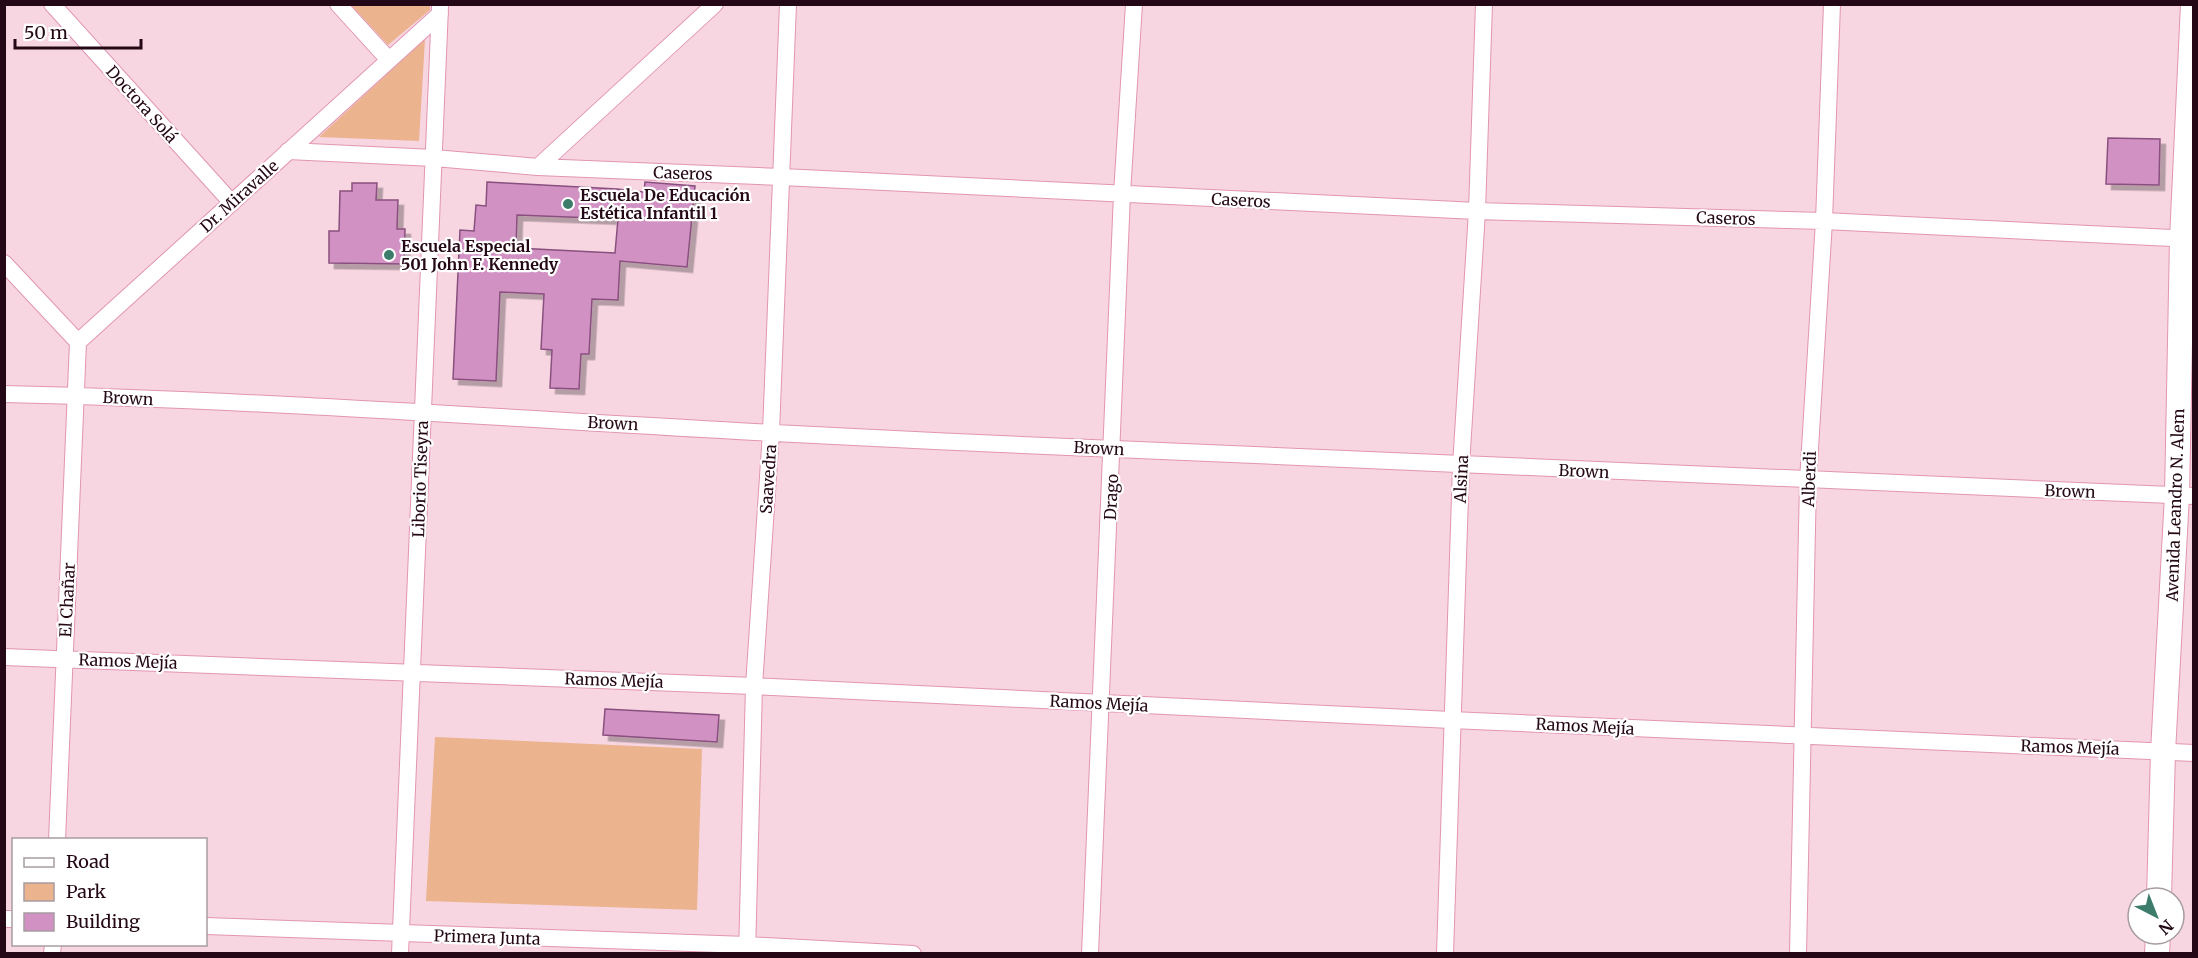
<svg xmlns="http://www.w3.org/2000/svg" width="2198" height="958" font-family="Merriweather,serif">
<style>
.green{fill:#ebb38e}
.building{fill:#d191c3;stroke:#89507e;stroke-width:1.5;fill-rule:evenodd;filter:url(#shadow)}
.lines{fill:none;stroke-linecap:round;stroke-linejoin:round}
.street-casing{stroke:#e295b3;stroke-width:18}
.secondary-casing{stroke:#e295b3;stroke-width:26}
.street{stroke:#fff;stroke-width:16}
.secondary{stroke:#fff;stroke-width:24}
.poi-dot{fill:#3b7c6b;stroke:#fff;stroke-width:2}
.labels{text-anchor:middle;stroke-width:4.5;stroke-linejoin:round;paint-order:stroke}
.street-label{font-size:16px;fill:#240815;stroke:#fff}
.poi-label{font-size:16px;font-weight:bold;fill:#240815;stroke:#fff;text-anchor:start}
</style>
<defs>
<filter id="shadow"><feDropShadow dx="5.5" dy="5.5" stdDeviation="0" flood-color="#0004"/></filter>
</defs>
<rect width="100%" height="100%" fill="#f7d6e1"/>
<!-- green -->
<path class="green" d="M351,5h79v5l-42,35z
M425,39l-6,102 -100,-4z
M435,737l267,12 -5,161 -271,-9z"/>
<!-- building -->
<path class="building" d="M2108,138l52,1 -1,46 -53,-1z
M487,182l130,7 27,3 1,-10 50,4 -8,81 -67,-6 -2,39 -26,-1 -3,55h-8l-2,35 -29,-1 2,-38 -11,-1 3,-55 -44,-2 -4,89 -43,-2 7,-149 14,1 2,-26 10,1zM517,215l101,4 -3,34 -99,-5z
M352,183h25l-1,17h22l-1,29h8l-1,35 -75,-1v-32h10l1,-40h12z
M605,709l114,6 -2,27 -114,-7z"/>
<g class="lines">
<defs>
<path id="street" d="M52,4l180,199
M338,4l51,56
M288,151l146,7 104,9 244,10 695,34 347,10 369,18
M538,167l177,-163
M4,263l74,79
M4,394c257,6 514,25 770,39 473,24 946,46 1420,63
M4,657l750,29 697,34 743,33
M57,840l21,-498 362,-328
M4,919h10
M206,926l541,19 166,9
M52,954l1,-10
M400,954l40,-947
M747,954l7,-268 17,-254 17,-428
M1090,954l32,-760 12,-190
M1445,954l16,-488 16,-255 7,-207
M1798,954l10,-473 16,-260 8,-217"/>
<path id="secondary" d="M2159,898l4,-146 14,-257 5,-256 11,-235
M2157,954l1,-20"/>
</defs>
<!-- street casing -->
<use href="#street" class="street-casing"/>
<!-- secondary casing -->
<use href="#secondary" class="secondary-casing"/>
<!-- street -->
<use href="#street" class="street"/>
<!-- secondary -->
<use href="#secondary" class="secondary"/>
</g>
<!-- markers -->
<g class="poi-dot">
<circle cx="568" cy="204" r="6"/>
<circle cx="389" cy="255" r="6"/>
</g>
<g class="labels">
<!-- street labels -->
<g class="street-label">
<text transform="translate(142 104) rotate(48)" y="6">Doctora Solá</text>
<text transform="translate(683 173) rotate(2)" y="6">Caseros</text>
<text transform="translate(239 196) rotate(-42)" y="6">Dr. Miravalle</text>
<text transform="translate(1241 200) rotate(3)" y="6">Caseros</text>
<text transform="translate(1726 218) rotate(2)" y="6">Caseros</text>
<text transform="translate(128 398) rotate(3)" y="6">Brown</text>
<text transform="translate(613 423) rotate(3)" y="6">Brown</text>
<text transform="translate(1099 448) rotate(3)" y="6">Brown</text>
<text transform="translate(1584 471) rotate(3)" y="6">Brown</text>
<text transform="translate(420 479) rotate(-88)" y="6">Liborio Tiseyra</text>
<text transform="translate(768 479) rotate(-86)" y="6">Saavedra</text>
<text transform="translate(1461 479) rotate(-87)" y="6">Alsina</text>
<text transform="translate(1809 479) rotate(-88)" y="6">Alberdi</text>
<text transform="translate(2070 491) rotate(2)" y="6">Brown</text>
<text transform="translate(1111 497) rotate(-87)" y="6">Drago</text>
<text transform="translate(2175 505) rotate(-88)" y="6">Avenida Leandro N. Alem</text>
<text transform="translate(67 600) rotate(-87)" y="6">El Chañar</text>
<text transform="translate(128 661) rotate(2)" y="6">Ramos Mejía</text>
<text transform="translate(614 680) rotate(2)" y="6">Ramos Mejía</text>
<text transform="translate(1099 703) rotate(3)" y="6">Ramos Mejía</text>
<text transform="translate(1585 726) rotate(3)" y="6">Ramos Mejía</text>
<text transform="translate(2070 747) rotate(2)" y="6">Ramos Mejía</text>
<text transform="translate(487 937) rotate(2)" y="6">Primera Junta</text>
</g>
<!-- poi labels -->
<g class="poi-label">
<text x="580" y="201">Escuela De Educación<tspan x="580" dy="18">Estética Infantil 1</tspan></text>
<text x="401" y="252">Escuela Especial<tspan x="401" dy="18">501 John F. Kennedy</tspan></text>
</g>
</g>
<!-- border -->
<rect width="2198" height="958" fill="none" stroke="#240815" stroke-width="12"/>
<!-- legend -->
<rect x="12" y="838" width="195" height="108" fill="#ffffff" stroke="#a79ca1" stroke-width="1.5"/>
<rect x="24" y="858" width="30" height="9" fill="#ffffff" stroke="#a79ca1" stroke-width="1.5"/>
<text x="66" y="868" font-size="18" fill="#240815">Road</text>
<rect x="24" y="883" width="30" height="18" fill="#ebb38e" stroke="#a79ca1" stroke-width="1.5"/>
<text x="66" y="898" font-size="18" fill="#240815">Park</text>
<rect x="24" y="913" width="30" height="18" fill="#d191c3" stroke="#a79ca1" stroke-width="1.5"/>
<text x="66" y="928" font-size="18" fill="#240815">Building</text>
<!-- north arrow -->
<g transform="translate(2156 916) rotate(138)"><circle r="28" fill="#ffffff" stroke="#a79ca1" stroke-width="1.5"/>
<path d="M0-4.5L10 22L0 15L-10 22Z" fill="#3b7c6b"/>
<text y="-9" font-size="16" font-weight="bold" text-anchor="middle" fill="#240815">N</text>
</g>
<!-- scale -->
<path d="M15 39v9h126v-9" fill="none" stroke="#240815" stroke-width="3"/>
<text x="24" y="39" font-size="18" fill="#240815" stroke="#ffffff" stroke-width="4.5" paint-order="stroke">50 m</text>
</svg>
